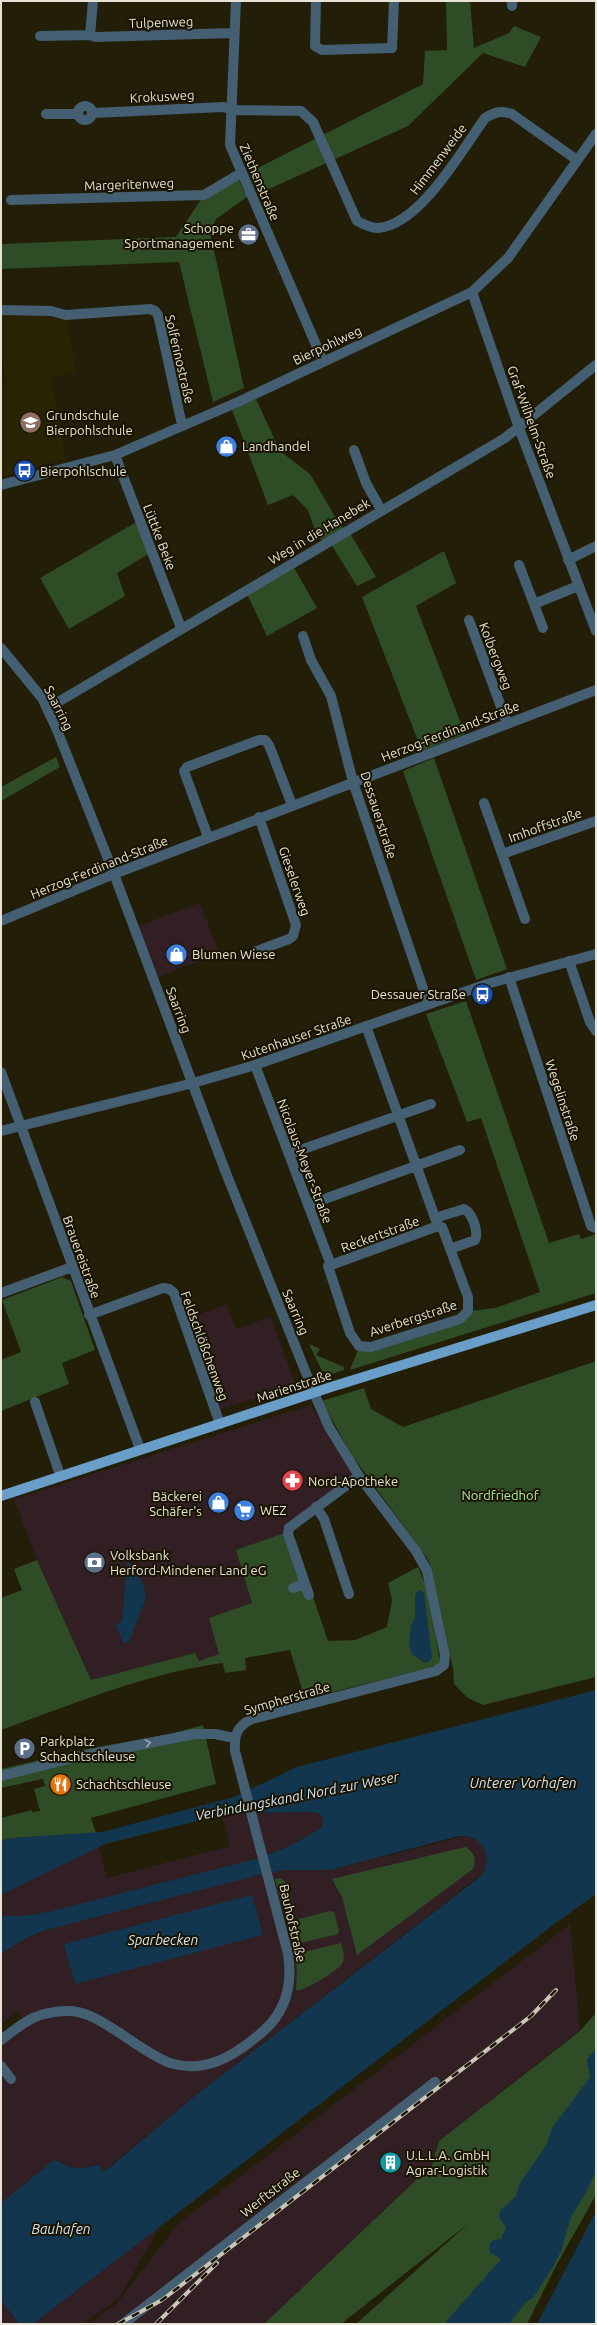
<svg xmlns="http://www.w3.org/2000/svg" width="597" height="2325" font-family="Ubuntu,sans-serif">
<style>
.commercial{fill:#311f24}
.built{fill:#292304}
.green{fill:#2e4d26}
.water{fill:#12364e}
.lines{fill:none;stroke-linecap:round;stroke-linejoin:round}
.minor{stroke:#445e72;stroke-width:10}
.tertiary{stroke:#445e72;stroke-width:10}
.primary{stroke:#689ec8;stroke-width:10}
.rail-casing{stroke:#cac6b7;stroke-width:4}
.rail{stroke:#191401;stroke-width:2.5;stroke-dasharray:8;stroke-linecap:butt}
.oneway{stroke:#9da7a8}
.labels{text-anchor:middle;stroke-width:4;stroke-linejoin:round;paint-order:stroke}
.street-label{font-size:13px;fill:#e6e3d5;stroke:#191401}
.poi-label{font-size:13px;fill:#e6e3d5;stroke:#191401;text-anchor:start}
.park-label{font-size:13px;fill:#aaed9a;stroke:#191401}
.water-label{font-size:14px;font-style:italic;fill:#d2e3f1;stroke:#191401}
</style>
<rect width="100%" height="100%" fill="#221e07"/>
<!-- commercial -->
<path class="commercial" d="M200,903l19,50 -61,24 -20,-51z
M227,1304l9,25 35,-12 24,67 -2,3 -73,22 -33,-90z
M311,1405l46,77 -66,49 -39,73 -32,50 -21,7 -4,-8 -104,27 -54,-120 -23,-61z
M314,1812l9,5 -2,11 -34,19 -40,14 4,16 33,-7h46l136,-34 11,4 7,7 2,5v15l-5,8 -285,220 -93,77 -4,-7 -3,-1 -12,4h-9l-21,-8 -53,43v-159l25,-20 -8,-13 -17,13v-70l25,-16 30,-11 -4,-15 -29,4h-22v-21l97,-49 9,32 123,-32 -8,-31 8,-2z
M570,1924l10,106 -141,111 -7,24 -168,159h-175l28,-21 62,-80z
M160,2226l-41,72 -36,26h-50z
M1,2300l18,24h-18z"/>
<!-- built -->
<path class="built" d="M1,314h48l1,5h18l8,54 -25,4 15,82 -65,18v-93l5,-1 -5,-30z"/>
<!-- green -->
<path class="green" d="M446,1h24l4,47 35,-15 5,-7 27,11 -16,30 -42,-14 -75,73 -150,68 -10,-21 175,-89 2,-33 22,-1z
M238,178l9,19 -31,22 -6,13 34,156 -31,14 -34,-140 -178,7v-25l175,-7 24,-36z
M256,399l24,52 30,23 30,51 10,8 26,44 -19,9 -26,-42 -13,-6 -10,-28 -15,-15 -25,10 -36,-95z
M138,521l12,32 -33,20 8,23 -56,33 -29,-51z
M444,551l12,32 -40,23 49,128 -43,17 -60,-154z
M293,566l24,42 -50,28 -20,-42z
M56,757l4,10 -59,34v-14z
M434,758l73,211 -31,11 -73,-209z
M466,1001l83,242 30,-9 2,5 15,-5v59l-246,77 9,-23 112,-36 24,-3 45,-16 -59,-174 -14,4 -41,-108z
M62,1277l9,4 24,69 -33,13 7,21 -68,27v-51l20,-8 -19,-52z
M309,1344l11,5 -4,6 28,12v3l-12,4 -10,-3z
M596,1361v316l-113,28 -15,-7 -14,-14 -1,-16 -21,-97 -5,-13 -76,-104 -29,-53 42,-13 7,21 32,18z
M291,1531l37,110 27,-1 32,-13 5,-27 -4,-17 30,-16 10,24 12,71 -3,4 -132,33 -15,-49 -45,8 1,12 -21,3 -2,-10c-77,10 -149,41 -222,67v-132l21,-8 -8,-21 23,-9 54,120 104,-27 4,8 20,-7 -10,-36 43,-15 -16,-53z
M203,1725l13,59 -125,34 5,15 -84,5 -11,3v-23l31,-8v2l8,-1 -6,-22 11,-3 -2,-7 -42,9v-19l85,-20 84,-15z
M465,1847c9,5 12,12 8,22l-116,86 -15,-58 -10,-18z
M281,1878c11,7 11,30 15,42l33,-9 5,1 5,18 -1,4 -45,11 -18,-66z
M341,1943c2,7 5,15 1,21 -5,7 -40,29 -46,26l1,-21 -2,-15z
M596,2013v182l-39,69 -30,60h-171l113,-101 -128,101h-77l168,-159 7,-24 141,-110z"/>
<!-- water -->
<path class="water" d="M127,1559l16,25 3,14 -17,44 -6,1 -7,-18 6,-4z
M419,1590l5,2 8,65 -3,5 -4,1 -13,-9 -3,-10 2,-19 4,-7v-23z
M596,1690v204l-39,28 -524,402h-14l-18,-24v-97l53,-43c10,4 20,10 31,8 6,-1 9,-4 14,-3l5,7 92,-77 285,-219c14,-19 1,-42 -22,-40l-129,34h-45l-22,4 -217,56 -20,8 -25,16v-38h22l25,-4 211,-54 28,-11 31,-17 4,-3 1,-7 -2,-5 -7,-3 -84,1 -125,31 -104,51v-54l11,-3 90,-6 132,-35 63,-30z
M252,1895l11,40 -188,49 -11,-40z
M596,2049v122l-10,22 -15,24 -10,34 -7,14 -21,33 -7,4 -17,22h-65l57,-65 -11,-7 -1,-7 4,-5 8,-1 5,-12 -7,-9 1,-7 16,-15 4,-13 27,-39 5,-16 38,-51 -3,-18z
M596,2211v113h-59z"/>
<g class="lines">
<!-- minor -->
<path class="minor" d="M236,1l-6,144 93,216
M316,1l-1,45 7,4 70,-2 2,-47
M512,1v5
M90,35l3,-34
M40,36l50,-1 6,2 138,-4
M78 113a7 7 0 1 1 14 0a7 7 0 1 1-14 0Z
M93,113l131,-6 7,3 70,1 12,11 44,99c7,3 13,7 21,7 42,-3 84,-78 107,-110 10,-6 16,-8 27,-4l65,46
M46,114h32
M11,200l193,-5 37,-22
M472,292l47,136 77,203
M1,310l50,1 15,4 84,-6 5,2 3,4 24,110
M354,450l12,33 15,27
M115,455l66,173
M1,485l114,-30 123,-53 234,-110 36,-34 88,-124
M568,560l28,-14
M519,565l15,39 44,-18
M534,604l9,24
M469,620l38,103
M303,636l8,24 20,36 22,86 75,221
M48,708l457,-270 91,-73
M484,803l41,116
M208,837l-24,-66 3,-4 72,-27h6l4,5 23,60
M502,854l94,-33
M1,921l113,-47 482,-184
M254,952l35,-13 4,-3 3,-11 -37,-108
M569,961l21,61 6,9
M509,977l82,249 5,2
M366,1026l72,200
M255,1065l76,200
M1,1072l139,377
M289,1154l142,-50
M308,1205l152,-55
M435,1218l29,-9c8,4 15,22 11,31l-25,9
M331,1265l-3,1 22,67 9,13 12,1 89,-28 8,-8v-14l-26,-70 -4,-1
M331,1265l107,-39
M1,1293l71,-26
M89,1315l74,-27 6,1 5,4 46,131
M35,1402l25,73
M316,1507l8,12 25,75
M293,1588l11,-4
M309,1595l-21,-61 1,-6 70,-52
M1,1776l76,-19 118,-23h20l19,4
M1,2040c24,-19 38,-30 70,-29 16,1 31,11 44,19 16,10 38,27 55,33 35,11 64,-7 90,-29 26,-21 33,-48 28,-80l-53,-203c-1,-16 2,-25 17,-32l184,-48 8,-6 1,-10 -18,-84 -11,-20 -57,-75 -30,-49 -15,-34
M1,2066l10,13
M123,2324l312,-242"/>
<!-- tertiary -->
<path class="tertiary" d="M1,648l41,50 15,32 57,144 112,299 88,220
M1,1131l192,-48 62,-18 232,-81 109,-30"/>
<!-- primary -->
<path class="primary" d="M1,1496l330,-109 265,-82"/>
<defs>
<path id="rail" d="M118,2324l44,-24 52,-40 317,-244 25,-26
M156,2324l61,-61"/>
</defs>
<!-- rail casing -->
<use href="#rail" class="rail-casing"/>
<!-- rail -->
<use href="#rail" class="rail"/>
</g>
<!-- one-way arrows -->
<defs><path id="oneway-chevron" d="M-2-3.5L2.5 0L-2 3.5" fill="none" stroke-width="1.6" stroke-linecap="round" stroke-linejoin="round"/></defs>
<use class="oneway" href="#oneway-chevron" transform="translate(148 1743) rotate(-11)"/>
<!-- icons -->
<defs>
<symbol id="office-disc" viewBox="-11 -11 22 22"><circle r="9.5" fill="#5c6f8a" stroke="#191401"/><path d="M-6-3h4V-5.5h4V-3h4V5H-6ZM-1-4.5V-3h2v-1.5ZM-6 0V1H6V0Z" fill="#fff"/></symbol>
<symbol id="school-disc" viewBox="-11 -11 22 22"><circle r="9.5" fill="#8d6e63" stroke="#191401"/><path d="M0-5L7-2L0 1L-7-2ZM-4 1L0 2.5L4 1V4Q0 6-4 4Z" fill="#fff"/></symbol>
<symbol id="shop-disc" viewBox="-11 -11 22 22"><circle r="9.5" fill="#3f7fe0" stroke="#191401"/><path d="M-5-2.5h2.3a2.7 3.5 0 0 1 5.4 0H5L5.5 6h-11ZM-1.5-2.5h3a1.5 2.3 0 0 0-3 0Z" fill="#fff"/></symbol>
<symbol id="bus-disc" viewBox="-11 -11 22 22"><circle r="9.5" fill="#1a4fb4" stroke="#191401"/><path d="M-5-6H5V4H4V6H2V4H-2V6H-4V4H-5ZM-3.5-4V0h7V-4ZM-3.5 1.2v1.5H-2V1.2ZM2 1.2v1.5H3.5V1.2Z" fill="#fff"/></symbol>
<symbol id="pharmacy-disc" viewBox="-11 -11 22 22"><circle r="9.5" fill="#e0444e" stroke="#191401"/><path d="M-2-6h4v4h4v4h-4v4h-4v-4h-4v-4h4Z" fill="#fff"/></symbol>
<symbol id="supermarket-disc" viewBox="-11 -11 22 22"><circle r="9.5" fill="#3f7fe0" stroke="#191401"/><path d="M-6-5.5h2.5l.6 2H6L4.5 2H-2.5L-4.4-4H-6ZM-1.5 3.2a1.3 1.3 0 1 0 .1 0ZM3 3.2a1.3 1.3 0 1 0 .1 0Z" fill="#fff"/></symbol>
<symbol id="bank-disc" viewBox="-11 -11 22 22"><circle r="9.5" fill="#5c6f8a" stroke="#191401"/><path d="M-6-4H6V4H-6ZM0-2.3a2.3 2.3 0 1 0 0 4.6a2.3 2.3 0 1 0 0-4.6Z" fill="#fff"/></symbol>
<symbol id="parking-disc" viewBox="-11 -11 22 22"><circle r="9.5" fill="#5c6f8a" stroke="#191401"/><path d="M-3.5-5.5H1a3.5 3.5 0 0 1 0 7H-1V5.5H-3.5ZM-1-3.4V-.6H.8a1.4 1.4 0 0 0 0-2.8Z" fill="#fff"/></symbol>
<symbol id="restaurant-disc" viewBox="-11 -11 22 22"><circle r="9.5" fill="#e8710a" stroke="#191401"/><path d="M-5-6h1v4h1v-4h1v4h1v-4h1v5L-1.5 .5V6h-2V.5L-5-1ZM5-6V6H3V1.5H1.5Q1.5-4 5-6Z" fill="#fff"/></symbol>
<symbol id="building-disc" viewBox="-11 -11 22 22"><circle r="9.5" fill="#0f9aa8" stroke="#191401"/><path d="M-4-6H4V6H1V3H-1V6H-4ZM-2.5-4.3h1.7v1.8h-1.7ZM.8-4.3h1.7v1.8H.8ZM-2.5-1h1.7V.8h-1.7ZM.8-1h1.7V.8H.8Z" fill="#fff"/></symbol>
</defs>
<g fill-rule="evenodd">
<use href="#office-disc" x="236" y="222" width="25" height="25"/>
<use href="#school-disc" x="18" y="410" width="25" height="25"/>
<use href="#shop-disc" x="214" y="434" width="25" height="25"/>
<use href="#bus-disc" x="12" y="458" width="25" height="25"/>
<use href="#shop-disc" x="164" y="942" width="25" height="25"/>
<use href="#bus-disc" x="470" y="982" width="25" height="25"/>
<use href="#pharmacy-disc" x="280" y="1468" width="25" height="25"/>
<use href="#shop-disc" x="206" y="1490" width="25" height="25"/>
<use href="#supermarket-disc" x="232" y="1498" width="25" height="25"/>
<use href="#bank-disc" x="82" y="1550" width="25" height="25"/>
<use href="#parking-disc" x="12" y="1736" width="25" height="25"/>
<use href="#restaurant-disc" x="48" y="1772" width="25" height="25"/>
<use href="#building-disc" x="378" y="2150" width="25" height="25"/>
</g>
<g class="labels">
<!-- street labels -->
<g class="street-label">
<text transform="translate(161 22) rotate(-2)" y="5">Tulpenweg</text>
<text transform="translate(162 96) rotate(-3)" y="5">Krokusweg</text>
<text transform="translate(438 159) rotate(-53)" y="5">Himmenweide</text>
<text transform="translate(260 182) rotate(67)" y="5">Ziethenstraße</text>
<text transform="translate(129 184) rotate(-2)" y="5">Margeritenweg</text>
<text transform="translate(327 345) rotate(-25)" y="5">Bierpohlweg</text>
<text transform="translate(180 359) rotate(77)" y="5">Solferinostraße</text>
<text transform="translate(532 422) rotate(70)" y="5">Graf-Wilhelm-Straße</text>
<text transform="translate(319 531) rotate(-31)" y="5">Weg in die Hanebek</text>
<text transform="translate(160 537) rotate(69)" y="5">Lüttke Beke</text>
<text transform="translate(496 656) rotate(69)" y="5">Kolbergweg</text>
<text transform="translate(59 708) rotate(63)" y="5">Saarring</text>
<text transform="translate(450 731) rotate(-21)" y="5">Herzog-Ferdinand-Straße</text>
<text transform="translate(379 815) rotate(72)" y="5">Dessauerstraße</text>
<text transform="translate(545 825) rotate(-20)" y="5">Imhoffstraße</text>
<text transform="translate(99 867) rotate(-22)" y="5">Herzog-Ferdinand-Straße</text>
<text transform="translate(295 881) rotate(71)" y="5">Gieselerweg</text>
<text transform="translate(179 1010) rotate(69)" y="5">Saarring</text>
<text transform="translate(296 1037) rotate(-19)" y="5">Kutenhauser Straße</text>
<text transform="translate(563 1100) rotate(72)" y="5">Wegelinstraße</text>
<text transform="translate(305 1161) rotate(69)" y="5">Nicolaus-Meyer-Straße</text>
<text transform="translate(380 1234) rotate(-20)" y="5">Reckertstraße</text>
<text transform="translate(82 1257) rotate(70)" y="5">Brauereistraße</text>
<text transform="translate(296 1312) rotate(67)" y="5">Saarring</text>
<text transform="translate(413 1318) rotate(-18)" y="5">Averbergstraße</text>
<text transform="translate(205 1346) rotate(70)" y="5">Feldschlößchenweg</text>
<text transform="translate(294 1386) rotate(-18)" y="5">Marienstraße</text>
<text transform="translate(287 1698) rotate(-16)" y="5">Sympherstraße</text>
<text transform="translate(293 1923) rotate(77)" y="5">Bauhofstraße</text>
<text transform="translate(270 2192) rotate(-38)" y="5">Werftstraße</text>
</g>
<!-- poi labels -->
<g class="poi-label">
<text x="234" y="233" text-anchor="end">Schoppe<tspan x="234" dy="15">Sportmanagement</tspan></text>
<text x="46" y="420">Grundschule<tspan x="46" dy="15">Bierpohlschule</tspan></text>
<text x="242" y="451">Landhandel</text>
<text x="40" y="476">Bierpohlschule</text>
<text x="192" y="959">Blumen Wiese</text>
<text x="466" y="999" text-anchor="end">Dessauer Straße</text>
<text x="308" y="1486">Nord-Apotheke</text>
<text x="202" y="1501" text-anchor="end">Bäckerei<tspan x="202" dy="15">Schäfer's</tspan></text>
<text x="260" y="1515">WEZ</text>
<text x="110" y="1560">Volksbank<tspan x="110" dy="15">Herford-Mindener Land eG</tspan></text>
<text x="40" y="1746">Parkplatz<tspan x="40" dy="15">Schachtschleuse</tspan></text>
<text x="76" y="1789">Schachtschleuse</text>
<text x="406" y="2160">U.L.L.A. GmbH<tspan x="406" dy="15">Agrar-Logistik</tspan></text>
</g>
<!-- park labels -->
<g class="park-label">
<text x="500" y="1500">Nordfriedhof</text>
</g>
<!-- water labels -->
<g class="water-label">
<text x="523" y="1788">Unterer Vorhafen</text>
<text transform="translate(297 1796) rotate(-11)" y="5">Verbindungskanal Nord zur Weser</text>
<text x="163" y="1945">Sparbecken</text>
<text x="61" y="2234">Bauhafen</text>
</g>
</g>
<!-- border -->
<rect width="597" height="2325" fill="none" stroke="#e6e3d5" stroke-width="4"/>
</svg>
